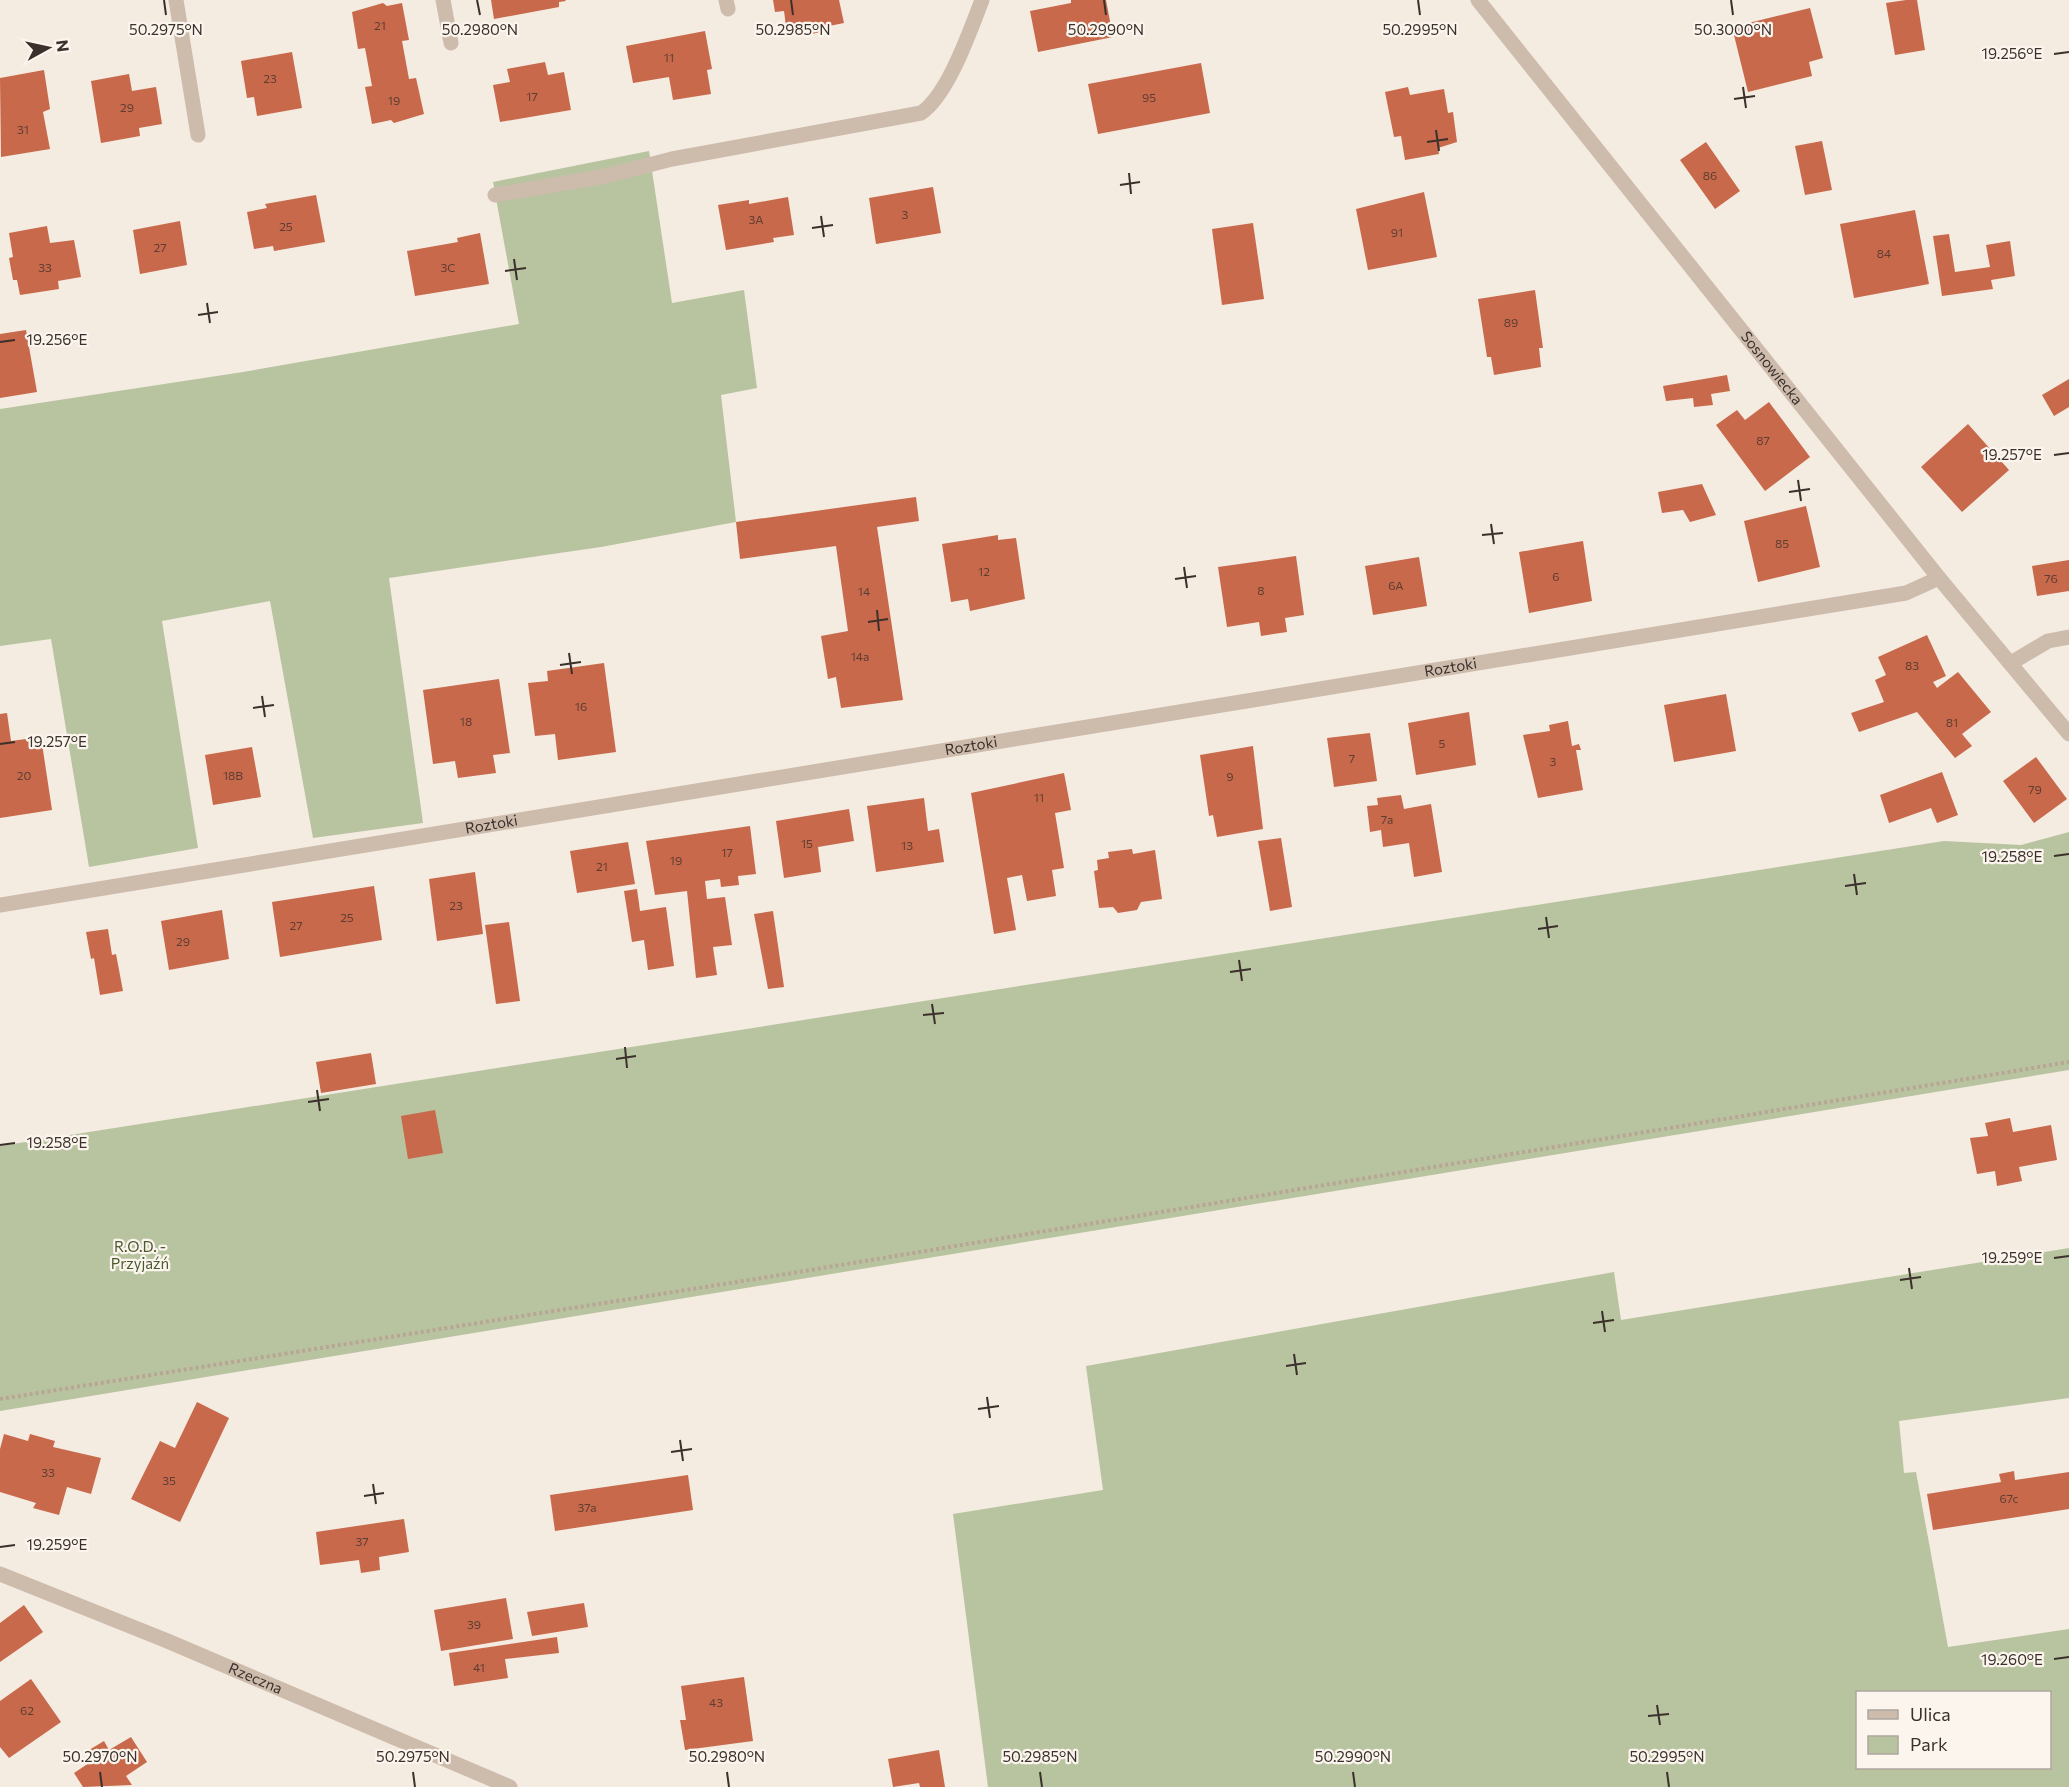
<svg xmlns="http://www.w3.org/2000/svg" width="2069" height="1787" font-family="Commissioner,sans-serif">
<style>
.green{fill:#b8c4a0;fill-rule:evenodd}
.building{fill:#c8694b}
.lines{fill:none;stroke-linecap:round;stroke-linejoin:round}
.path{stroke:#b9a596;stroke-width:4;stroke-dasharray:3 3;stroke-linecap:butt}
.minor{stroke:#cdbbac;stroke-width:15}
.ticks{fill:none;stroke:#3b302b;stroke-width:2}
.labels{text-anchor:middle;stroke-width:4.5;stroke-linejoin:round;paint-order:stroke}
.number-label{font-size:12px;fill:#5e3e33}
.street-label{font-size:15px;fill:#3b302b;stroke:#fbf5ee}
.park-label{font-size:15px;fill:#4a5a2e;stroke:#fbf5ee}
.ticks-label{font-size:15px;text-anchor:middle;fill:#3b302b;stroke:#fbf5ee;stroke-width:4.5;stroke-linejoin:round;paint-order:stroke}
</style>
<rect width="100%" height="100%" fill="#f4ebe1"/>
<!-- green -->
<path class="green" d="M649,151l23,152 72,-13 13,98 -36,7 15,127 -135,25 -212,31 34,245 -110,15 -43,-237 -108,20 36,227 -109,19 -38,-228 -51,7v-237l243,-37 276,-48 -26,-142z
M2069,832v238l-2069,341v-265l1944,-305 77,4z
M2069,1248v150l-170,23 5,52 12,-1 32,175 121,-18v158h-1081l-35,-273 150,-24 -17,-124 528,-94 7,48zM1858,1692h192v76h-192z"/>
<!-- building -->
<path class="building" d="M491,0h74l1,1 -7,1v5l-65,12z
M773,0h66l5,23 -20,4 -4,5 -8,2 -6,-4 -19,4 -3,-23 -9,1z
M1071,0h35l7,37 -75,15 -8,-41 41,-8z
M1906,0h11l8,50 -30,5 -9,-52z
M383,3l4,3 15,-3 7,37 -7,1 7,38 7,-1 8,36 -30,9 -3,-3 -19,4 -7,-37 7,-1 -7,-38 -7,1 -6,-37z
M1810,8l13,50 -14,4 3,14 -64,16 -16,-65z
M705,31l7,38 -5,1 4,24 -38,6 -4,-23 -36,6 -7,-37z
M292,52l10,56 -45,8 -3,-19 -7,1 -6,-37z
M545,62l3,13 16,-3 7,38 -71,12 -7,-37 17,-3 -3,-13z
M1201,63l9,50 -112,21 -10,-50z
M44,70l6,39 -7,3 7,37 -49,8 -1,-79z
M129,74l3,17 24,-4 6,37 -23,4 1,8 -39,7 -10,-62z
M1408,87l2,8 34,-6 4,24 5,-1 4,30 -19,6 1,6 -34,6 -4,-24 -7,1 -9,-45z
M1822,141l10,49 -27,5 -10,-49z
M1706,142l34,49 -25,18 -35,-49z
M933,187l8,46 -65,11 -7,-46z
M1424,192l13,65 -69,13 -12,-61z
M316,195l9,47 -51,9 -1,-5 -19,3 -7,-37 20,-4 -2,-4z
M788,197l6,38 -21,3 1,4 -48,8 -8,-45 31,-5v4z
M1915,210l14,74 -75,14 -14,-74z
M180,221l7,44 -47,9 -7,-44z
M1253,223l11,76 -42,6 -10,-76z
M47,226l3,17 24,-3 7,37 -23,4 1,8 -39,6 -3,-15h-4l-4,-22 4,-1 -4,-24z
M480,233l9,51 -74,12 -8,-45 51,-9 -1,-4z
M1949,234l6,38 35,-5 -4,-22 24,-4 5,35 -24,4 2,9 -51,7 -9,-60z
M1535,290l8,58h-4l2,19 -47,8 -3,-18h-4l-9,-58z
M26,330l11,62 -37,6v-64z
M1727,375l3,16 -19,3 2,11 -19,2 -1,-9 -27,3 -3,-15z
M2069,379v28l-15,9 -12,-21z
M1769,402l41,55 -45,34 -49,-66 21,-15 8,10z
M1968,424l41,46 -47,42 -41,-45z
M1702,484l14,31 -26,7 -7,-12 -21,3 -4,-21z
M916,497l3,24 -42,6 26,173 -62,8 -5,-31 -8,2 -7,-43 27,-5 -12,-85 -96,13 -4,-37z
M1806,506l14,61 -62,15 -14,-61z
M998,535v5l18,-2 9,61 -55,12 -2,-12 -17,3 -9,-58z
M1583,541l9,60 -63,12 -10,-61z
M1296,556l8,59 -19,3 2,14 -26,4 -2,-14 -32,5 -9,-60z
M1419,557l8,49 -54,9 -8,-49z
M2069,560v31l-32,5 -5,-30z
M1927,635l19,41 -13,6 4,6 21,-16 33,40 -29,22 10,12 -17,12 -38,-46 -58,20 -8,-19 33,-11 -9,-22 11,-5 -8,-18z
M604,663l12,89 -58,8 -3,-26 -20,2 -7,-53 20,-2 -1,-10z
M499,679l11,74 -17,2 3,18 -38,5 -3,-17 -22,3 -10,-74z
M1726,694l10,57 -62,11 -10,-57z
M1469,712l7,53 -60,10 -8,-52z
M7,713l4,28 30,-4 11,73 -52,8v-104z
M1568,721l4,25 7,-2 2,6h-5l7,40 -45,8 -15,-63 27,-4 -1,-6z
M1370,733l7,48 -43,6 -7,-49z
M1253,746l10,83 -46,8 -4,-22 -4,1 -9,-61z
M252,747l9,50 -48,8 -8,-50z
M2036,757l31,42 -33,24 -31,-42z
M1942,772l16,43 -21,8 -6,-15 -42,15 -9,-28z
M1064,773l7,37 -16,3 9,55 -12,2 4,26 -29,5 -5,-26 -15,3 9,52 -22,4 -23,-141z
M1401,795l3,14 27,-5 11,68 -28,5 -5,-34 -26,4 -2,-17 -11,2 -3,-26 11,-1 -1,-7z
M924,798l4,33 11,-2 5,33 -68,10 -9,-66z
M849,809l5,32 -36,6 3,25 -37,6 -8,-57z
M750,826l6,48 -18,2 1,9 -18,2 -1,-8 -15,2 2,18 18,-2 7,48 -19,2 4,28 -21,3 -9,-87 -32,4 -9,-54z
M1281,838l11,69 -22,4 -12,-70z
M628,842l7,42 -58,9 -7,-42z
M1132,849l1,5 22,-4 7,49 -21,3 -4,8 -19,3 -5,-6 -14,1 -5,-37 4,-1 -1,-10 12,-2 -1,-6z
M475,872l8,62 -46,7 -8,-62z
M374,886l8,54 -102,17 -8,-55z
M637,889l3,22 26,-4 8,59 -26,4 -4,-30 -12,2 -8,-51z
M222,910l7,49 -60,11 -8,-49z
M773,911l11,76 -16,2 -14,-75z
M509,922l11,79 -24,3 -11,-79z
M108,929l4,26 4,-1 7,37 -23,4 -6,-37 -3,1 -5,-27z
M371,1053l5,31 -55,9 -5,-31z
M435,1110l8,43 -35,6 -7,-43z
M2010,1118l3,14 38,-7 6,35 -38,7 3,14 -25,5 -2,-15 -18,3 -7,-36 18,-2 -3,-13z
M197,1402l32,16 -49,104 -49,-23 29,-58 15,7z
M4,1434l24,7 2,-7 25,7 -2,6 48,11 -10,36 -24,-7 -8,28 -26,-7 3,-5 -36,-11v-43z
M2014,1471l1,9 54,-8v37l-136,21 -6,-36 74,-12 -2,-8z
M688,1475l5,35 -138,21 -5,-36z
M404,1519l5,33 -30,5 1,13 -19,3 -2,-13 -39,5 -4,-33z
M506,1598l7,41 -72,12 -7,-41z
M584,1603l4,24 -56,9 -5,-24z
M24,1605l19,27 -43,30v-39z
M557,1637l2,16 -54,6 3,19 -54,8 -5,-33z
M744,1677l9,64 -68,9 -5,-30h6l-5,-34z
M31,1679l30,43 -52,36 -9,-11v-46z
M131,1737l16,25 -21,14 6,9 -49,2 -9,-14 21,-14 -6,-9 15,-9 5,9z
M939,1750l6,37h-25l-1,-4 -26,4 -5,-28z"/>
<g class="lines">
<!-- path -->
<path class="path" d="M0,1399l774,-123 1295,-214"/>
<!-- minor -->
<g class="minor">
<path d="M176,0l22,135"/>
<path d="M443,0l8,43"/>
<path d="M726,0l2,9"/>
<path id="s1" d="M1478,0l461,578 130,156"/>
<path d="M495,195l111,-19 66,-17 249,-46c27,-18 49,-82 61,-113"/>
<path d="M2011,663l37,-22 21,-4"/>
<path id="s2" d="M0,905l1906,-312 33,-15"/>
<path id="s3" d="M0,1574l165,66 345,147"/>
</g>
</g>
<!-- ticks -->
<path class="ticks" d="M164,0l2,15M477,0l3,15M791,0l2,15M1104,0l2,15M1418,0l2,15M1731,0l2,15M2054,54l15,-2M1743,87l3,21M1734,99l21,-3M1436,130l3,21M1427,142l21,-3M1129,173l2,21M1120,185l20,-3M821,216l3,21M812,228l21,-3M514,259l3,21M505,271l21,-3M207,303l3,20M198,315l20,-3M0,342l15,-2M2054,455l15,-2M1798,480l3,21M1789,492l21,-3M1491,524l3,20M1482,535l21,-2M1184,567l3,21M1175,579l21,-3M877,610l2,21M868,622l20,-3M569,653l3,21M560,665l21,-3M262,696l3,21M253,708l21,-3M0,744l15,-2M2054,856l15,-2M1854,874l3,21M1845,886l21,-3M1546,917l3,21M1538,929l20,-3M1239,960l3,21M1230,972l21,-3M932,1004l3,20M923,1015l21,-2M625,1047l2,21M616,1059l20,-3M317,1090l3,21M308,1102l21,-3M0,1145l15,-2M2054,1258l15,-2M1909,1268l3,21M1900,1280l21,-3M1602,1311l3,21M1593,1323l21,-3M1294,1354l3,21M1286,1366l20,-3M987,1397l3,21M978,1409l21,-3M680,1440l3,21M671,1452l21,-3M373,1484l3,20M364,1496l20,-3M0,1547l15,-2M2054,1659l15,-2M1657,1705l3,20M1648,1716l21,-2M100,1772l2,15M413,1772l2,15M727,1772l2,15M1040,1772l2,15M1353,1772l2,15M1667,1772l2,15"/>
<g class="labels">
<!-- number labels -->
<g class="number-label">
<text x="380" y="30">21</text>
<text x="669" y="62">11</text>
<text x="270" y="83">23</text>
<text x="532" y="101">17</text>
<text x="1149" y="102">95</text>
<text x="394" y="105">19</text>
<text x="127" y="112">29</text>
<text x="23" y="134">31</text>
<text x="1710" y="180">86</text>
<text x="905" y="219">3</text>
<text x="756" y="224">3A</text>
<text x="286" y="231">25</text>
<text x="1397" y="237">91</text>
<text x="160" y="252">27</text>
<text x="1884" y="258">84</text>
<text x="45" y="272">33</text>
<text x="448" y="272">3C</text>
<text x="1511" y="327">89</text>
<text x="1763" y="445">87</text>
<text x="1782" y="548">85</text>
<text x="984" y="576">12</text>
<text x="1556" y="581">6</text>
<text x="2051" y="583">76</text>
<text x="1396" y="590">6A</text>
<text x="1261" y="595">8</text>
<text x="864" y="596">14</text>
<text x="860" y="661">14a</text>
<text x="1912" y="670">83</text>
<text x="581" y="711">16</text>
<text x="466" y="726">18</text>
<text x="1952" y="727">81</text>
<text x="1442" y="748">5</text>
<text x="1352" y="763">7</text>
<text x="1553" y="766">3</text>
<text x="24" y="780">20</text>
<text x="233" y="780">18B</text>
<text x="1230" y="781">9</text>
<text x="2035" y="794">79</text>
<text x="1039" y="802">11</text>
<text x="1387" y="824">7a</text>
<text x="807" y="848">15</text>
<text x="907" y="850">13</text>
<text x="727" y="857">17</text>
<text x="676" y="865">19</text>
<text x="602" y="871">21</text>
<text x="456" y="910">23</text>
<text x="347" y="922">25</text>
<text x="296" y="930">27</text>
<text x="183" y="946">29</text>
<text x="48" y="1477">33</text>
<text x="169" y="1485">35</text>
<text x="2009" y="1503">67c</text>
<text x="587" y="1512">37a</text>
<text x="362" y="1546">37</text>
<text x="474" y="1629">39</text>
<text x="479" y="1672">41</text>
<text x="716" y="1707">43</text>
<text x="27" y="1715">62</text>
</g>
<!-- street labels -->
<g class="street-label">
<text dy="5" stroke="none"><textPath href="#s1" startOffset="471">Sosnowiecka</textPath></text>
<text dy="5" stroke="none"><textPath href="#s2" startOffset="1470">Roztoki</textPath></text>
<text dy="5" stroke="none"><textPath href="#s2" startOffset="984">Roztoki</textPath></text>
<text dy="5" stroke="none"><textPath href="#s2" startOffset="498">Roztoki</textPath></text>
<text dy="5" stroke="none"><textPath href="#s3" startOffset="276">Rzeczna</textPath></text>
</g>
<!-- park labels -->
<g class="park-label">
<text x="140" y="1252">R.O.D. -<tspan x="140" dy="17">Przyjaźń</tspan></text>
</g>
</g>
<g class="ticks-label">
<text x="166" y="35">50.2975°N</text>
<text x="480" y="35">50.2980°N</text>
<text x="793" y="35">50.2985°N</text>
<text x="1106" y="35">50.2990°N</text>
<text x="1420" y="35">50.2995°N</text>
<text x="1733" y="35">50.3000°N</text>
<text x="2012" y="59">19.256°E</text>
<text x="57" y="345">19.256°E</text>
<text x="2012" y="460">19.257°E</text>
<text x="57" y="747">19.257°E</text>
<text x="2012" y="862">19.258°E</text>
<text x="57" y="1148">19.258°E</text>
<text x="2012" y="1263">19.259°E</text>
<text x="57" y="1550">19.259°E</text>
<text x="2012" y="1665">19.260°E</text>
<text x="100" y="1762">50.2970°N</text>
<text x="413" y="1762">50.2975°N</text>
<text x="727" y="1762">50.2980°N</text>
<text x="1040" y="1762">50.2985°N</text>
<text x="1353" y="1762">50.2990°N</text>
<text x="1667" y="1762">50.2995°N</text>
</g>
<!-- legend -->
<rect x="1856" y="1691" width="195" height="78" fill="#fbf5ee" stroke="#aea6a0" stroke-width="1.5"/>
<rect x="1868" y="1710" width="30" height="9" fill="#cdbbac" stroke="#aea6a0" stroke-width="1.5"/>
<text x="1910" y="1721" font-size="18" fill="#3b302b">Ulica</text>
<rect x="1868" y="1736" width="30" height="18" fill="#b8c4a0" stroke="#aea6a0" stroke-width="1.5"/>
<text x="1910" y="1751" font-size="18" fill="#3b302b">Park</text>
<!-- north arrow -->
<g transform="translate(48 48) rotate(82)" stroke="#fbf5ee" stroke-width="4.5" paint-order="stroke">
<path d="M0-4.5L10 22L0 15L-10 22Z" fill="#3b302b"/>
<text y="-9" font-size="16" font-weight="bold" text-anchor="middle" fill="#3b302b">N</text>
</g>
</svg>
